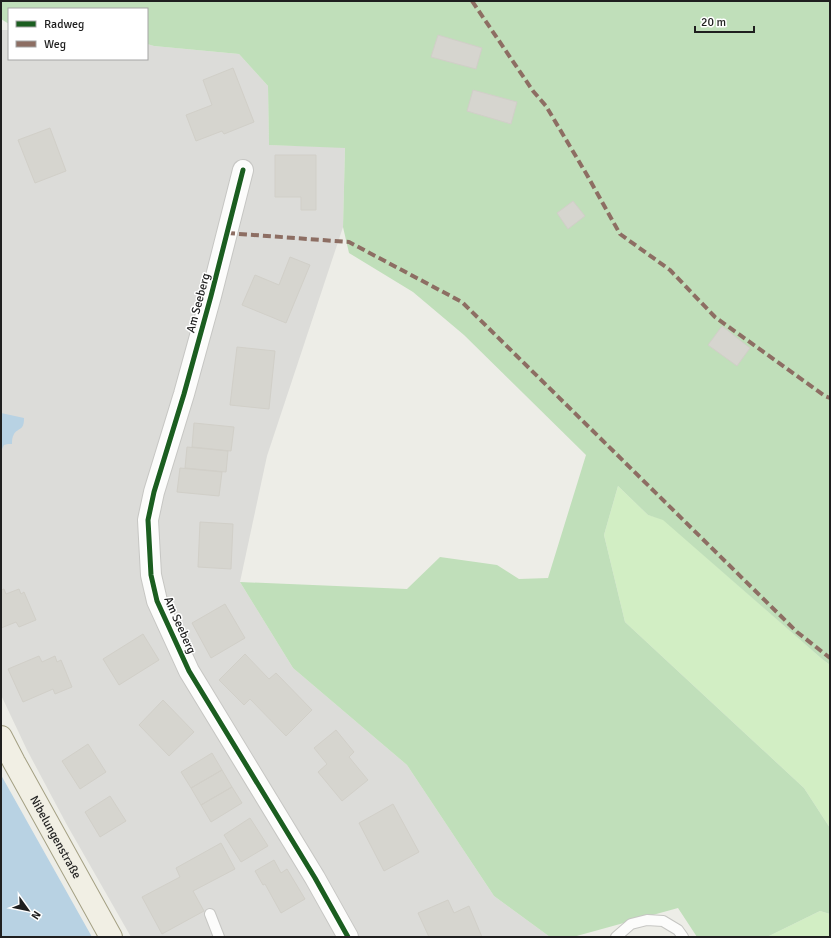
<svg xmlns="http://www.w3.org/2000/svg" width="831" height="938" font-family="Signika,sans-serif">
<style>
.residential{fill:#dcdcd9}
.grass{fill:#d2eec4}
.forest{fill:#c0dfba}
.water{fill:#b8d2e3}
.building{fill:#d6d5cf;stroke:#d1cfc8}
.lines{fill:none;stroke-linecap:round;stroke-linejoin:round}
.service-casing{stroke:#c6c6c3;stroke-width:12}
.minor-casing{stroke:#c6c6c3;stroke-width:22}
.primary-casing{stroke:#a4a083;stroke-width:24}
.service{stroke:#fcfcfb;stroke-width:10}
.minor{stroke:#fcfcfb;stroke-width:20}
.primary{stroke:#f1efe4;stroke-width:22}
.quiet{stroke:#8d6e63;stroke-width:4;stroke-dasharray:8 4;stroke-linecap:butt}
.cycleway-casing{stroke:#fff;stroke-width:8}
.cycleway{stroke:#1b5e20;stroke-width:5}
.labels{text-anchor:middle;stroke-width:3;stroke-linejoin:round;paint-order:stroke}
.street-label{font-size:12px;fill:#1f1f1f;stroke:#fff}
</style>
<rect width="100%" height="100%" fill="#edede7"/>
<!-- residential -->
<path class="residential" d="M1,30h8v29h138v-15l7,2 85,8 29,32 1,59 76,2 -2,80 -76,229 -27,126 53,86 114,97 87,131 56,41h-419l-64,-112 -40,-75 -26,-55z"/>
<!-- grass -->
<path class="grass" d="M618,486l30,29 15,4 159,140 8,6v163l-26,-40 -179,-166 -21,-87z
M820,911l10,3v23h-63z"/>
<!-- forest -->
<path class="forest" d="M1,1h829v664l-8,-6 -159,-139 -15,-5 -30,-29 -14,49 21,87 179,166 26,40v86l-10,-3 -53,26h-70l-19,-29 -105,29h-23l-56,-41 -87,-131 -114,-97 -53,-86 167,7 33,-32 57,8 22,14 29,-1 38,-123 -122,-120 -51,-43 -64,-39 -6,-26 2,-79 -76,-3 -1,-59 -29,-32 -85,-8 -7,-2v-35h-138v15l-8,-5z"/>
<!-- water -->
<path class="water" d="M1,413l23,5c0,13 -5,9 -10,16 -2,3 -2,7 -2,10h-4l-4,1 -2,4h-1z
M1,775l91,162h-91z"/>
<!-- building -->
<path class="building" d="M438,35l44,13 -6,21 -45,-12z
M233,68l21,54 -30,12 -2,-3 -26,10 -10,-26 26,-10 -9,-25z
M473,90l44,12 -6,22 -44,-13z
M50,128l16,43 -31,12 -17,-43z
M275,155h41v55h-15v-13h-26z
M573,201l12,15 -17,13 -11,-16z
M290,257l20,8 -24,58 -44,-18 13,-30 24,10z
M722,326l28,22 -13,18 -29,-21z
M237,347l38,4 -6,58 -39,-4z
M194,423l40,4 -3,24 -39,-4z
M187,447l41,4 -2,21 -41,-4z
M180,468l42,4 -3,24 -42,-4z
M200,522l33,2 -2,45 -33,-2z
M4,589l2,5 13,-5 2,5 3,-2 12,28 -17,7 -3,-5 -15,6v-38z
M225,604l20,34 -34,20 -19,-35z
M143,634l16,26 -40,25 -16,-26z
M245,654l24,25 7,-6 36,37 -26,26 -36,-37 -6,6 -25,-25z
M39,656l3,6 13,-6 2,6 4,-2 11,27 -17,7 -2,-5 -30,13 -15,-33z
M163,700l31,32 -25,24 -30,-31z
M336,730l18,22 -5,5 19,23 -26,21 -24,-29 9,-8 -13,-16z
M88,744l18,28 -26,17 -18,-28z
M212,753l10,17 -31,18 -10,-16z
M222,770l10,17 -31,18 -10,-17z
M232,787l10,16 -31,19 -10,-17z
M110,796l16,25 -26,16 -15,-25z
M393,804l26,48 -35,19 -25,-48z
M250,818l18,28 -27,16 -17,-27z
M221,843l14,26 -42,22 11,20 -42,23 -20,-37 38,-20 -4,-9z
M274,860l7,13 6,-4 18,30 -24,14 -16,-29 -2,1 -8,-14z
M448,900l6,13 15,-7 13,31h-53l-11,-24z"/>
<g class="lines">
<defs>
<path id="service" d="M210,914l9,23
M616,937l15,-13 16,-4 16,1 15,9 5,7"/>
<path id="minor" d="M243,170l-32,126 -27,98 -30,98 -6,28 3,55 6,26 32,70 126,207 33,59"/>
<g id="primary">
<path id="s1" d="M1,737l13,25 97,175"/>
</g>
</defs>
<!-- service casing -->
<use href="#service" class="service-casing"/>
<!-- minor casing -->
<use href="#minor" class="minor-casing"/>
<!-- primary casing -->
<use href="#primary" class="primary-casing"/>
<!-- service -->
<use href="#service" class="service"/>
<!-- minor -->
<use href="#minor" class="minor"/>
<!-- primary -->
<use href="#primary" class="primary"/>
<!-- quiet -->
<path class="quiet" d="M472,1l61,90 13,15 41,69 33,59 50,36 45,47 110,79 5,2
M227,233l122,9 113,60 335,330 33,26"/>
<defs>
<path id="cycleway" d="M243,170l-32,126 -27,98 -30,98 -6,28 3,55 6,26 32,70 126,207 33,59"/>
</defs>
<!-- cycleway casing -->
<use href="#cycleway" class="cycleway-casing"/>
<!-- cycleway -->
<use href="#cycleway" class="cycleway"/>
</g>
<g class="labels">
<!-- street labels -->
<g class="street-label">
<text transform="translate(198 303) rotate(-75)" y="4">Am Seeberg</text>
<text transform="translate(180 625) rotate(66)" y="4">Am Seeberg</text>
<text dy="4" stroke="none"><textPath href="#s1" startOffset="114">Nibelungenstraße</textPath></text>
</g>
</g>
<!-- border -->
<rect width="831" height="938" fill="none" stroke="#1f1f1f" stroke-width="4"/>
<!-- legend -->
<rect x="8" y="8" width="140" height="52" fill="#ffffff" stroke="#a5a5a5"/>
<rect x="16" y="21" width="20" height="6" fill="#1b5e20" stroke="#a5a5a5"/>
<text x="44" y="28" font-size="12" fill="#1f1f1f">Radweg</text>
<rect x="16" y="41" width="20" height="6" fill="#8d6e63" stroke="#a5a5a5"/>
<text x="44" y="48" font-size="12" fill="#1f1f1f">Weg</text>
<!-- north arrow -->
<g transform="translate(28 910) rotate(123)" stroke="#ffffff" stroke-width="3" paint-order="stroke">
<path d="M0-3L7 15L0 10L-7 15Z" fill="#1f1f1f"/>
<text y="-6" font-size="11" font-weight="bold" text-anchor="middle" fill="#1f1f1f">N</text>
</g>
<!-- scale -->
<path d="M695 26v6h59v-6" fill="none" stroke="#1f1f1f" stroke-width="2"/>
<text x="701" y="26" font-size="12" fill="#1f1f1f" stroke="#ffffff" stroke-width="3" paint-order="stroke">20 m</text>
</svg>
